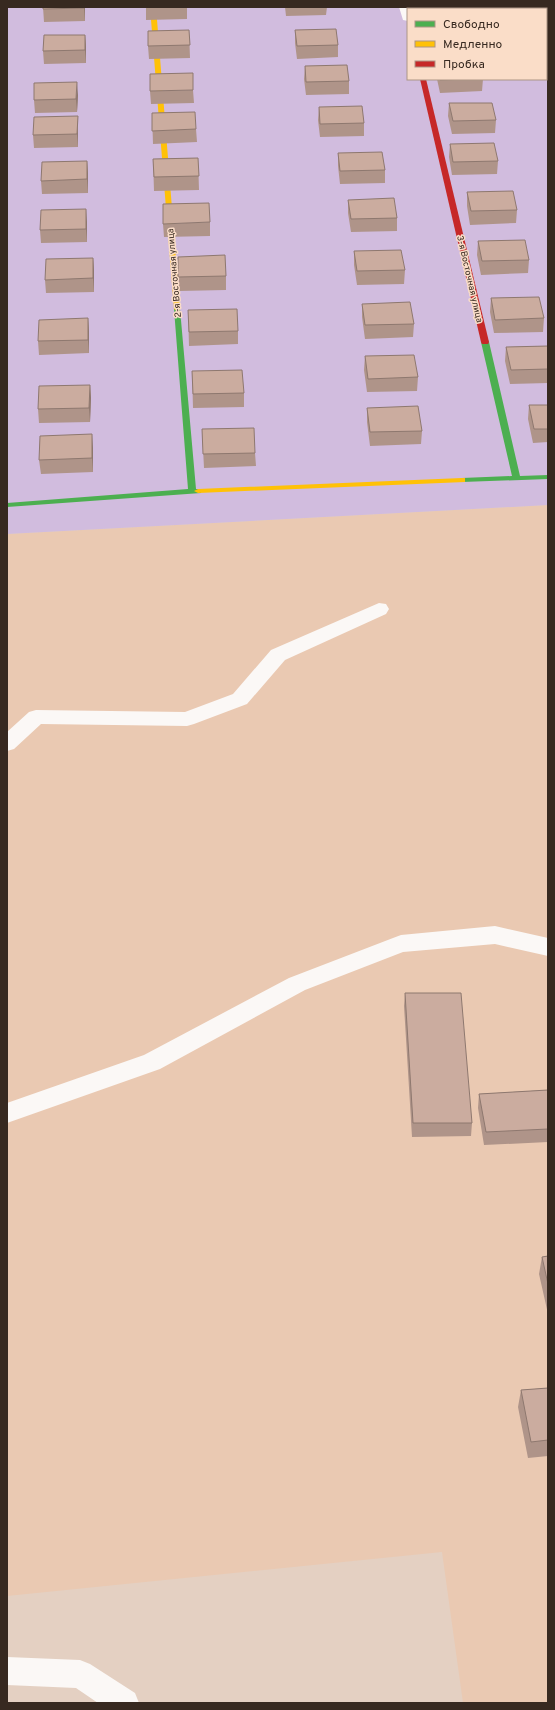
<svg xmlns="http://www.w3.org/2000/svg" width="555" height="1710" font-family="Overpass,sans-serif">
<style>
.built{fill:#eac9b2}
.green{fill:#d1bcde;fill-rule:evenodd}
.lines{fill:none;stroke-linecap:round;stroke-linejoin:round}
.lane{fill:#fbf8f6;fill-rule:evenodd}
.street{fill:#fbf8f6;fill-rule:evenodd}
.fast{fill:#4caf50;fill-rule:evenodd}
.slow{fill:#ffc107;fill-rule:evenodd}
.jam{fill:#c62828;fill-rule:evenodd}
.wall{fill:#af9489}
.shaded-wall{fill:#8e786f}
.building{fill:#cbac9f;stroke:#8e786f}
.labels{text-anchor:middle;stroke-width:3;stroke-linejoin:round;paint-order:stroke}
.far-street-label{font-size:9px;fill:#372920;stroke:#faddc8}
</style>
<rect width="100%" height="100%" fill="#e4d0c2"/>
<!-- built -->
<path class="built" d="M548,505v1198h-85l-21,-151 -435,44v-1062z"/>
<!-- green -->
<path class="green" d="M7,7h541v498l-541,29zM408,9h138v70h-138z"/>
<g class="lines">
<!-- lane -->
<path class="lane" d="M379,603l7,1 3,5 -3,5 -101,46 -38,44 -53,20 -7,2 -146,-2 -27,25 -7,2v-19l22,-20 7,-2 149,2 48,-18 38,-44z
M495,926l53,12v18l-53,-12 -92,8 -98,38 -145,79 -153,54v-20l137,-48 145,-77 104,-40 8,-3z
M7,1657l73,3 10,4 45,29 4,10h-41l-22,-15 -69,-3z"/>
<!-- street -->
<path class="street" d="M399,7h14l1,2h-6v12l-5,-1z"/>
<!-- fast -->
<path class="fast" d="M177,307l3,2 16,180h5v4l-194,14v-4l181,-14 -14,-180z
M482,340h6l1,2 31,134 28,-1v4l-86,3 -4,-2 4,-2 50,-2 -31,-134z"/>
<!-- slow -->
<path class="slow" d="M150,7h6l24,302 -3,2 -3,-2z
M462,478h3v4l-267,11 -4,-2 4,-2z"/>
<!-- jam -->
<path class="jam" d="M420,79h6l63,263 -1,2h-6l-1,-2z"/>
</g>
<!-- wall -->
<path class="wall" d="M43,7h42v14l-41,1z
M146,7h41v12l-41,1z
M285,7h42l-1,8 -40,1z
M420,7h40v2h-40z
M189,30l1,28 -41,1 -1,-13z
M295,30l43,15v12l-41,2 -2,-16z
M85,35l1,12v16l-42,1 -1,-13z
M305,66l44,15v13l-43,1 -2,-16z
M437,79h46l-1,12 -42,2z
M193,90l1,13 -43,1 -1,-13z
M78,95l-1,17 -42,1 -1,-13z
M449,103l47,17 -1,13 -43,1 -4,-18z
M319,107l45,16v13l-44,1 -2,-17z
M152,113l44,16 1,13 -44,2z
M78,116v31l-44,1 -1,-13z
M450,144l48,17 -1,13 -45,1 -3,-18z
M338,153l47,17v13l-45,1 -2,-18z
M198,158l1,32 -45,1 -1,-32z
M87,161l1,13v19l-46,1 -1,-13z
M467,192l50,18 -1,13 -46,2 -3,-19z
M348,200l49,18v13l-46,1 -3,-19z
M87,222v20l-46,1 -1,-13z
M210,222v14l-46,1 -1,-13z
M478,241l51,19 -1,13 -47,2 -4,-20z
M354,251l51,19 -1,14 -47,1 -3,-20z
M178,257l48,19v14l-47,1z
M93,258l1,13v21l-48,1 -1,-13z
M491,298l53,20 -1,14 -49,1 -4,-21z
M362,304l52,20 -1,13 -48,2 -3,-22z
M188,310l50,21v13l-49,2z
M88,318l1,14v21l-50,2 -1,-14z
M548,346v37l-38,1 -5,-23 1,-14z
M365,356l53,21 -1,14 -50,1 -3,-22z
M192,371l52,22v14l-51,1z
M90,385l1,13 -1,24 -51,1 -1,-14z
M529,405h19v37l-15,1 -5,-24z
M367,408l55,23 -1,13 -51,2 -3,-24z
M202,429l53,24 1,13 -52,2z
M93,448v24l-52,2 -2,-14z
M405,993l67,130 -1,13 -59,1 -8,-131z
M548,1090v52l-64,3 -6,-37 1,-14z
M548,1256v58l-9,-40 3,-17z
M548,1388v68l-20,2 -10,-51 3,-17z"/>
<!-- shaded-wall -->
<path class="shaded-wall" d="M84,7h1v14l-1,-13z
M85,35l1,12v16l-1,-13z
M77,82l1,13 -1,17 -1,-13z
M78,116v31l-1,-13z
M87,161l1,13v19l-1,-14z
M86,209l1,13v20l-1,-13z
M93,258l1,13v21l-1,-14z
M88,318l1,14v21l-1,-13z
M90,385l1,13 -1,24 -1,-14z
M92,434l1,14v24l-1,-14z"/>
<!-- building -->
<path class="building" d="M43,7h41v1l-41,1z
M336,29l2,16 -41,1 -2,-16z
M189,30l1,15 -42,1v-15z
M44,35h41v15l-42,1z
M347,65l2,16 -43,1 -1,-16z
M193,73v17l-43,1v-17z
M440,79h29l-29,1z
M77,82l-1,17 -42,1v-17z
M449,103h43l4,17 -43,1z
M362,106l2,17 -44,1 -1,-17z
M195,112l1,17 -44,2v-18z
M78,116l-1,18 -44,1 1,-18z
M494,143l4,18 -45,1 -3,-18z
M382,152l3,18 -45,1 -2,-18z
M198,158l1,18 -45,1 -1,-18z
M87,161v18l-46,2 1,-19z
M513,191l4,19 -46,1 -4,-19z
M394,198l3,20 -46,1 -3,-19z
M209,203l1,19 -47,2v-20z
M86,209v20l-46,1 1,-20z
M525,240l4,20 -47,1 -4,-20z
M401,250l4,20 -48,1 -3,-20z
M225,255l1,21 -48,1v-20z
M93,258v20l-48,2 1,-21z
M539,297l5,21 -49,2 -4,-22z
M410,302l4,22 -49,1 -3,-21z
M237,309l1,22 -49,1 -1,-22z
M88,318v22l-50,1 1,-21z
M548,346v23l-37,1 -5,-23z
M414,355l4,22 -50,2 -3,-23z
M242,370l2,23 -51,1 -1,-23z
M90,385l-1,23 -51,1 1,-23z
M529,405h19v24h-14z
M418,406l4,25 -52,1 -3,-24z
M254,428l1,25 -52,1 -1,-25z
M92,434v24l-53,2 1,-24z
M405,993h56l11,130h-59z
M548,1090v39l-62,3 -7,-38z
M548,1256v28l-6,-27z
M548,1388v52l-17,2 -10,-52z"/>
<g class="labels">
<!-- far-street labels -->
<g class="far-street-label">
<text transform="translate(174 273) rotate(-95)" y="3">2-я Восточная улица</text>
<text transform="translate(470 279) rotate(77)" y="3">3-я Восточная улица</text>
</g>
</g>
<!-- border -->
<rect width="555" height="1710" fill="none" stroke="#372920" stroke-width="16"/>
<!-- legend -->
<rect x="407" y="8" width="140" height="72" fill="#faddc8" stroke="#ac9585"/>
<rect x="415" y="21" width="20" height="6" fill="#4caf50" stroke="#ac9585"/>
<text x="443" y="28" font-size="12" fill="#372920">Свободно</text>
<rect x="415" y="41" width="20" height="6" fill="#ffc107" stroke="#ac9585"/>
<text x="443" y="48" font-size="12" fill="#372920">Медленно</text>
<rect x="415" y="61" width="20" height="6" fill="#c62828" stroke="#ac9585"/>
<text x="443" y="68" font-size="12" fill="#372920">Пробка</text>
</svg>
